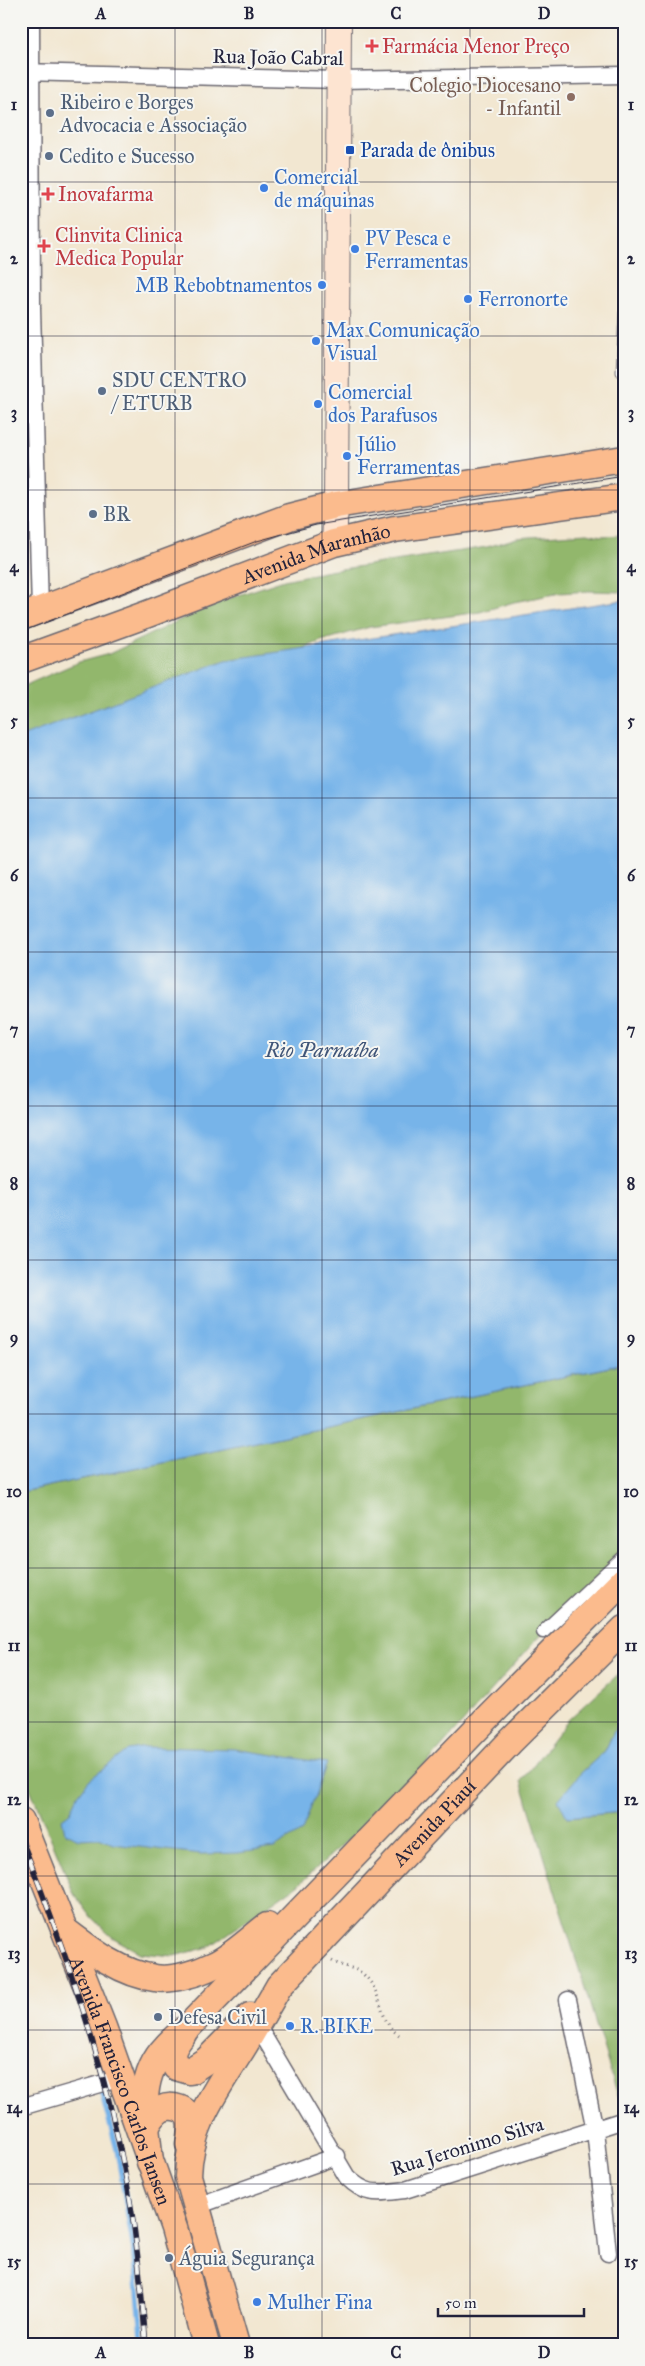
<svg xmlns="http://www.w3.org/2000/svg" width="645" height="2366" font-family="'IM FELL Great Primer',serif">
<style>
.forest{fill:#92b76c;stroke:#5a6c54}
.water{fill:#77b4e9;stroke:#4c6b92}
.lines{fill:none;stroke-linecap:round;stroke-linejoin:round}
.stream{stroke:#77b4e9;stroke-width:5.5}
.service-casing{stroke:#6b6770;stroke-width:11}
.pedestrian-casing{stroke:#6b6770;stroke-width:15}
.minor-casing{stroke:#6b6770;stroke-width:19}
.secondary-casing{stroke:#6b6770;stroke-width:26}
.primary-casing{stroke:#6b6770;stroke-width:29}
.path{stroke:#6b6770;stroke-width:3;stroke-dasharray:1 4;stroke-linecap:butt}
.service{stroke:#fff;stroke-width:9}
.pedestrian{stroke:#fff;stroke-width:12}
.minor{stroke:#fff;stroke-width:16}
.secondary{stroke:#fde4d1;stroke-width:24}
.primary{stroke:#fbbb8d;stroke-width:26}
.tram{stroke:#22223b;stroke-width:1}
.rail-casing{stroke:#22223b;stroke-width:5.5}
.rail{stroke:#f6f6f2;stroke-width:4;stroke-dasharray:11;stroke-linecap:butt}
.grid{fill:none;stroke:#22223b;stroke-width:1;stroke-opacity:0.55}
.health-dot{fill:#e0444e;stroke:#f6f6f2;stroke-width:2}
.education-dot{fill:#8d6e63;stroke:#f6f6f2;stroke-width:2}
.service-dot{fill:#5c6f8a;stroke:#f6f6f2;stroke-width:2}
.transit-dot{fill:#1a4fb4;stroke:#f6f6f2;stroke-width:2}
.shop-dot{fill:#3f7fe0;stroke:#f6f6f2;stroke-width:2}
.labels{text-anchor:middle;stroke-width:4;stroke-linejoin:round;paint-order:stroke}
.health-label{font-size:20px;fill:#be3a42;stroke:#f6f6f2;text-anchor:start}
.street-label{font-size:20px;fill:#22223b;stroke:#f6f6f2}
.education-label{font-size:20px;fill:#785e54;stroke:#f6f6f2;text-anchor:end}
.service-label{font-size:20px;fill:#4e5e75;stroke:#f6f6f2;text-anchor:start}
.transit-label{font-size:20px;fill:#164399;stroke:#f6f6f2;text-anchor:start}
.shop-label{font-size:20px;fill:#366cbe;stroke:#f6f6f2;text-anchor:start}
.water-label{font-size:21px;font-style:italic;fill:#405578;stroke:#f6f6f2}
.neatline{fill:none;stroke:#22223b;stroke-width:2}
.grid-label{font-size:16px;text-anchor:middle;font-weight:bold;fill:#22223b}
</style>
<rect width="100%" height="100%" fill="#f6f6f2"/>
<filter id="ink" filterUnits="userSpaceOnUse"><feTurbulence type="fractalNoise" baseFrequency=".02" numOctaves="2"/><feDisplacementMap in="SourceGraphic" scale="10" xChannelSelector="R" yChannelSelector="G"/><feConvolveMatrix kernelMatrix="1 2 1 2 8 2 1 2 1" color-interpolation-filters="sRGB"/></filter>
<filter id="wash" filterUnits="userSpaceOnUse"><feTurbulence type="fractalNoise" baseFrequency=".0096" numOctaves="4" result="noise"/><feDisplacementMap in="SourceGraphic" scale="20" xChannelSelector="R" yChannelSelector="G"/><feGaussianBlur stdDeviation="1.12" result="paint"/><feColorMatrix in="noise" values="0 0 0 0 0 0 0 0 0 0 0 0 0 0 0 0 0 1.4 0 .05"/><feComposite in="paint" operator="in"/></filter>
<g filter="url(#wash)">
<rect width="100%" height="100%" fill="#f2e7d1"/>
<!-- forest -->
<path class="forest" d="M587,533l14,3 23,-1v57l-35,-1 -29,2 -46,9 -34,10 -110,15 -49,14 -300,121v-75l58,-25 30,-8 106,-51 69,-23 45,-9 158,-24 30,-9z
M624,1364v192l-81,76 -136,154 -108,98 -90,63 -35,9 -34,-3 -28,-16 -20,-19 -18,-24 -53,-127v-275z
M624,1669v41l-19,41 -25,23 -13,43 57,-5v285l-5,2 -98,-318 48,-62z"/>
<!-- water -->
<path class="water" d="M624,600v764l-603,128v-755l205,-77z
M624,1710v102l-57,5 -9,-17 22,-26 25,-23z
M146,1747l88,2 93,14 -25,68 -28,17 -36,5 -37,1 -88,-10 -14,-6 -20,1 -14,-6 -3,-14 8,-6 8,-18 11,-15 39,-30z"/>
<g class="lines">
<!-- stream -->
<path class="stream" d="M100,2086l17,63 18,107 8,89"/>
</g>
</g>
<g filter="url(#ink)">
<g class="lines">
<defs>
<path id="service" d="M621,372l3,-59"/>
<path id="pedestrian" d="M543,1632l81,-76"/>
<path id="minor" d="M31,21l1,288 8,302
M21,72l318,8 285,-5
M568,2000l27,130 13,123
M257,2025l90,152c20,20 32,16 58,13l219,-70
M21,2107l100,-29
M197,2206l140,-50"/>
<path id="secondary" d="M334,543l2,-38 3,-484"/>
<g id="primary">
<path d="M21,617l268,-100 47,-12 288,-46"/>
<path id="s1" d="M21,660l124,-45 189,-72 61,-14 229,-32"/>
<path id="s2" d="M21,1821l82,206 71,201 32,117"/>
<path d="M67,1932c25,19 55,42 88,46 17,3 43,-5 59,-13 19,-9 36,-26 53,-39"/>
<path d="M183,2034c-9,12 -15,19 -7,33l14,4 17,-11 43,-44"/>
<path d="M146,2127c4,-7 8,-14 15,-18 11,-5 26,-1 29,11 2,7 0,17 -1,24"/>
<path d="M150,2162c-4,-40 -15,-83 16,-115 7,-8 15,-14 23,-21l298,-308 137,-138"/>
<path id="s3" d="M236,2345l-48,-169c1,-50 28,-86 54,-127 13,-21 25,-42 37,-63l231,-244 114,-113"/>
</g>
</defs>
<!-- service casing -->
<use href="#service" class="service-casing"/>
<!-- pedestrian casing -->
<use href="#pedestrian" class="pedestrian-casing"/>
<!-- minor casing -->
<use href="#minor" class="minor-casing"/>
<!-- secondary casing -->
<use href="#secondary" class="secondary-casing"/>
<!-- primary casing -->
<use href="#primary" class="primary-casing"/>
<!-- path -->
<path class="path" d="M332,1961c10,6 24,6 32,14 15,13 15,33 24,49 2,4 7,8 11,11"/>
<!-- service -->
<use href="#service" class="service"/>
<!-- pedestrian -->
<use href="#pedestrian" class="pedestrian"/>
<!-- minor -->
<use href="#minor" class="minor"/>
<!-- secondary -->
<use href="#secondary" class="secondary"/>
<!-- primary -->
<use href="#primary" class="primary"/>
<!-- tram -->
<path class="tram" d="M21,632l236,-91 59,-16 308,-49"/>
<defs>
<path id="rail" d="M21,1838c42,107 81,217 103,330 12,58 17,118 22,177"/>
</defs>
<!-- rail casing -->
<use href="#rail" class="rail-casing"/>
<!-- rail -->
<use href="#rail" class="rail"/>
</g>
</g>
<!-- grid -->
<path class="grid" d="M175,21v2324M322,21v2324M470,21v2324M21,182h603M21,336h603M21,490h603M21,644h603M21,798h603M21,952h603M21,1106h603M21,1260h603M21,1414h603M21,1568h603M21,1722h603M21,1876h603M21,2030h603M21,2184h603"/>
<!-- markers -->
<g class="health-dot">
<path d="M369.5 38.5h5v5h5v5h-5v5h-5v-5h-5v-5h5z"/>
<path d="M45.5 186.5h5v5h5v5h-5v5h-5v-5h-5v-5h5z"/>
<path d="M41.5 238.5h5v5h5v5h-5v5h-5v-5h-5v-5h5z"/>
</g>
<circle class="education-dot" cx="571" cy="97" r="5"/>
<g class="service-dot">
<circle cx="50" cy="113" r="5"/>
<circle cx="49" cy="156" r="5"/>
<circle cx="102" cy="391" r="5"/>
<circle cx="93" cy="514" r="5"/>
<circle cx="158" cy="2017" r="5"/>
<circle cx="169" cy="2258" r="5"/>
</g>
<rect class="transit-dot" x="345" y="145" width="10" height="10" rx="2.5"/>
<g class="shop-dot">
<circle cx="264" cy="188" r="5"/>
<circle cx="355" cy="249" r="5"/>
<circle cx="322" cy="285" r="5"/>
<circle cx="468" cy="299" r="5"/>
<circle cx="316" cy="341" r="5"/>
<circle cx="318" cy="404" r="5"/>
<circle cx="347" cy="456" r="5"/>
<circle cx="290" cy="2026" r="5"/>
<circle cx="257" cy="2302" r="5"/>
</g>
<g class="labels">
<!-- health labels -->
<g class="health-label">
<text x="382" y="53">Farmácia Menor Preço</text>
<text x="58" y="201">Inovafarma</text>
<text x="55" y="242">Clinvita Clinica<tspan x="55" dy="23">Medica Popular</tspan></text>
</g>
<!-- street labels -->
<g class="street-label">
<text transform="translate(278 57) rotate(1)" y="7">Rua João Cabral</text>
<text dy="7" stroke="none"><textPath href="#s1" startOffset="314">Avenida Maranhão</textPath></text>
<text dy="7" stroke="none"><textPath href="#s3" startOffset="614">Avenida Piauí</textPath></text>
<text dy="7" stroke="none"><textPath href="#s2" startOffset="278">Avenida Francisco Carlos Jansen</textPath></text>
<text transform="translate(467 2146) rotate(-17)" y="7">Rua Jeronimo Silva</text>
</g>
<!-- education labels -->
<g class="education-label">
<text x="561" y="92">Colegio Diocesano<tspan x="561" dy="23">- Infantil</tspan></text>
</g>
<!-- service labels -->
<g class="service-label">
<text x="60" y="109">Ribeiro e Borges<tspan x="60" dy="23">Advocacia e Associação</tspan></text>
<text x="59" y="163">Cedito e Sucesso</text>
<text x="112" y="387">SDU CENTRO<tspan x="112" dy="23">/ ETURB</tspan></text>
<text x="103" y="521">BR</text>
<text x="168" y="2024">Defesa Civil</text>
<text x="179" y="2265">Águia Segurança</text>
</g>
<!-- transit labels -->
<g class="transit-label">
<text x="360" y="157">Parada de ônibus</text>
</g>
<!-- shop labels -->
<g class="shop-label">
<text x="274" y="184">Comercial<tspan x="274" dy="23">de máquinas</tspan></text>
<text x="365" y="245">PV Pesca e<tspan x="365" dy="23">Ferramentas</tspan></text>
<text x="312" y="292" text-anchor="end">MB Rebobtnamentos</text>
<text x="478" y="306">Ferronorte</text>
<text x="326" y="337">Max Comunicação<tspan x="326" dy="23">Visual</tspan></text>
<text x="328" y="399">Comercial<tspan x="328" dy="23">dos Parafusos</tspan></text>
<text x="357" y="451">Júlio<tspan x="357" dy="23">Ferramentas</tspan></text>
<text x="300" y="2033">R. BIKE</text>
<text x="267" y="2309">Mulher Fina</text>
</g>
<!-- water labels -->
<g class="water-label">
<text x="322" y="1057">Rio Parnaíba</text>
</g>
</g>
<!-- margin -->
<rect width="645" height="2366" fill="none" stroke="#f6f6f2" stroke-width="55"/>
<!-- scale -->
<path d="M438 2308v8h146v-8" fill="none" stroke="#22223b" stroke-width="2.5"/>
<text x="445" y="2308" font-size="15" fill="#22223b" stroke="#f6f6f2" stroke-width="4" paint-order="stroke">50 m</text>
<rect x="28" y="28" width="590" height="2310" class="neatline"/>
<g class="grid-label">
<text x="101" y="19">A</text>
<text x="249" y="19">B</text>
<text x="396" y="19">C</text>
<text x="544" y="19">D</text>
<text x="14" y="110">1</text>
<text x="631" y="110">1</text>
<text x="14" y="264">2</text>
<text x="631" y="264">2</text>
<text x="14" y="418">3</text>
<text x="631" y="418">3</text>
<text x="14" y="572">4</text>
<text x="631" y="572">4</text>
<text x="14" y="726">5</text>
<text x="631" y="726">5</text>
<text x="14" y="881">6</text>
<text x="631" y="881">6</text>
<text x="14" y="1035">7</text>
<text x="631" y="1035">7</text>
<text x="14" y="1189">8</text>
<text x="631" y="1189">8</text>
<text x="14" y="1343">9</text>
<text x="631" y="1343">9</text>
<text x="14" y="1497">10</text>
<text x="631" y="1497">10</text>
<text x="14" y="1651">11</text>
<text x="631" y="1651">11</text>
<text x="14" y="1805">12</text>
<text x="631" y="1805">12</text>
<text x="14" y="1959">13</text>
<text x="631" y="1959">13</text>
<text x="14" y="2113">14</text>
<text x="631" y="2113">14</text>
<text x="14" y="2267">15</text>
<text x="631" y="2267">15</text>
<text x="101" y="2358">A</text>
<text x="249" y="2358">B</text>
<text x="396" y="2358">C</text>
<text x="544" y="2358">D</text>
</g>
</svg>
